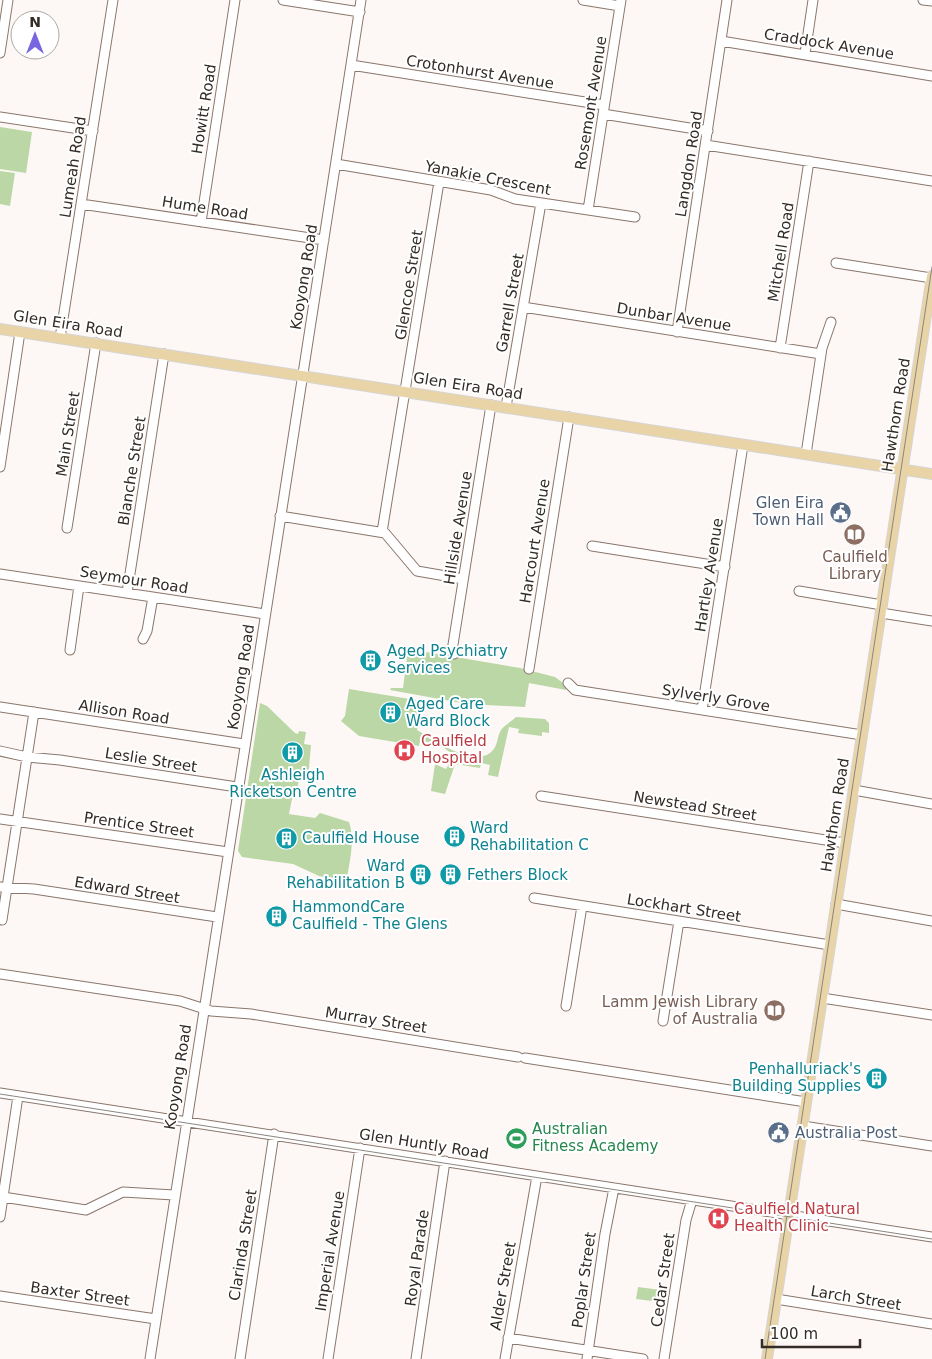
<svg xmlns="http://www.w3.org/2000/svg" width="932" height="1359" font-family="'DejaVu Sans',sans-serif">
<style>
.green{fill:#bad7a5}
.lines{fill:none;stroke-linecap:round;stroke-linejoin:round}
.minor-casing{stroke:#8a766b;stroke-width:11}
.major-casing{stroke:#d6d5d4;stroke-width:12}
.minor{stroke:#fff;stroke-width:9}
.major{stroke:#e8d4a6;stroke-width:10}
.tram{stroke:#8c8682;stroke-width:1}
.labels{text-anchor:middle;stroke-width:4;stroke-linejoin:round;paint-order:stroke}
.street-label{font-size:15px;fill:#332b26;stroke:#fff}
.service-label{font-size:15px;fill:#4e5e75;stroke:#fff;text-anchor:end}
.education-label{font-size:15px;fill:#785e54;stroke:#fff}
.culture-label{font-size:15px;fill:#0d838f;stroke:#fff;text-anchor:start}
.health-label{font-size:15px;fill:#be3a42;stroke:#fff;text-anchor:start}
.leisure-label{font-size:15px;fill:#27864d;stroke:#fff;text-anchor:start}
</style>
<rect width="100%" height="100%" fill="#fdf8f6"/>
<!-- green -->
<path class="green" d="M0,127l32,5 -6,41 -26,-4z
M0,171l15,2 -5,33 -10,-2z
M408,649l112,19 35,9 11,8v5l-37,-7 -4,24 -58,-3 -77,-14 1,-2h12z
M349,689l73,12 -5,29c16,10 58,39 75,21 6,-5 5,-15 9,-21 4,-5 11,-9 15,-13l29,2 4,4v10l-7,-1v4l-24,-3 1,-4 -10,-2 -11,50 -10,-2 2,-10 -9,-2 -1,5 -25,-4 -10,30 -14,-3 4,-27 11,5 8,-14 -17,-12 -17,-2 -1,5 -60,-10 -18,-15 4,-5z
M260,703l7,3 28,27 3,1 1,-3 7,1 -2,12 7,1 -3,34 -9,-1 -3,21h-4l-3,15 26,4 5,-5 29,9c6,18 1,38 -2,56l-2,3 -26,-5 -26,-12 -51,-7 -4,-6z
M638,1287l23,3 -1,12 -24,-3z"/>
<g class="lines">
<defs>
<path id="minor" d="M283,0l77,12
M583,0l37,6
M923,0l9,1
M721,41l211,35
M0,53l8,-53
M805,54l8,-54
M351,65l253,40
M603,114l105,17
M0,117l93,14
M706,145l226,36
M336,164l155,26 24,9 120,18
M81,204l243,36
M588,210l33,-210
M201,222l34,-222
M836,263l96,15
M523,307l298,47
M677,332l50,-332
M60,338l53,-338
M780,348l29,-187
M506,407l35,-204
M806,454l16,-106 9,-26
M0,467l20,-135
M280,516l105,17 32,38 46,8
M67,528l29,-185
M382,532l57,-350
M592,546l133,21
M0,574l265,40
M799,591l83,14
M127,593l37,-239
M881,613l51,8
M143,639l4,-8 6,-34
M70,650l9,-64
M454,654l-2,-3 39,-246
M529,669l40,-252
M568,683l7,7 287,45
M0,707l244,37
M702,710l41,-265
M0,751l27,6 33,3 177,27
M854,790l78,14
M541,796l304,47
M0,819l228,33
M0,887l34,2 183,28
M534,898l296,47
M836,904l96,17
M2,920l32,-208
M0,974l180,27 31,10 40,3 267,43
M822,998l110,17
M566,1006l16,-100
M663,1021l16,-100
M525,1058l281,44
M0,1093l932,144
M803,1126l129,20
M3,1197l83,13 37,-18 51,3
M0,1217l18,-121
M0,1296l156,23
M776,1299l156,25
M508,1338l135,21
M150,1359l211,-1359
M240,1359l34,-225
M328,1359l32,-211
M416,1359l29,-198
M505,1359l32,-183
M587,1359l18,-125 9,-46
M664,1359l22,-139 6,-20"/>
<path id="major" d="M0,329l932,145
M767,1359l165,-1083"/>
</defs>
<!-- minor casing -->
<use href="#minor" class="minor-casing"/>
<!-- major casing -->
<use href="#major" class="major-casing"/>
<!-- minor -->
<use href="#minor" class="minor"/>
<!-- major -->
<use href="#major" class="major"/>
<!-- tram -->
<path class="tram" d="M0,1094l932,145
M765,1359l167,-1092"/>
</g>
<!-- icons -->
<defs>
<symbol id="civic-disc" viewBox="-11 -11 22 22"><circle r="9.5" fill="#5c6f8a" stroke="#fff"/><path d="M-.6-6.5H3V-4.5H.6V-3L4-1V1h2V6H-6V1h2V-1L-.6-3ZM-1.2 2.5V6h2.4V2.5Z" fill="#fff"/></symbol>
<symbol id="library-disc" viewBox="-11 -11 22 22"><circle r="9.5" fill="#8d6e63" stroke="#fff"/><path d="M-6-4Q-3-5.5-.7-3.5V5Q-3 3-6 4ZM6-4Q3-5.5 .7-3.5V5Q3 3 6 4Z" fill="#fff"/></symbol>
<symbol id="building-disc" viewBox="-11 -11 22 22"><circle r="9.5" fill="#0f9aa8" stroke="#fff"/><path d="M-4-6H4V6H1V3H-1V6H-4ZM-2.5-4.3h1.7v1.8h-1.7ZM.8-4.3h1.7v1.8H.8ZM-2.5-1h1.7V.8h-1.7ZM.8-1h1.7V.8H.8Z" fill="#fff"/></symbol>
<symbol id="hospital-disc" viewBox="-11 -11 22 22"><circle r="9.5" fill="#e0444e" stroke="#fff"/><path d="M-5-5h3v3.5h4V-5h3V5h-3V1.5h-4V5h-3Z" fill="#fff"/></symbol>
<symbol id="stadium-disc" viewBox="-11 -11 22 22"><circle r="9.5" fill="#2e9e5b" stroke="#fff"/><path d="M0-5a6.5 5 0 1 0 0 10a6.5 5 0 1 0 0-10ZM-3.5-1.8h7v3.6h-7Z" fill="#fff"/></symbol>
</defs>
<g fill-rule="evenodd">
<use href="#civic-disc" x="828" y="500" width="25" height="25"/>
<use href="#library-disc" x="842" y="522" width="25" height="25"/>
<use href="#building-disc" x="358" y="648" width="25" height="25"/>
<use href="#building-disc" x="378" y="700" width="25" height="25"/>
<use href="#hospital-disc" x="392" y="738" width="25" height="25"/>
<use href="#building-disc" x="280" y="740" width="25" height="25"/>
<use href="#building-disc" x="442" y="824" width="25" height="25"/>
<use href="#building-disc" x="274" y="826" width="25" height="25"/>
<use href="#building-disc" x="408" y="862" width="25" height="25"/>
<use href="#building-disc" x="438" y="862" width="25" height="25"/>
<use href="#building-disc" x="264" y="904" width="25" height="25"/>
<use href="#library-disc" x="762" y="998" width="25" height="25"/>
<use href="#building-disc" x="864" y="1066" width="25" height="25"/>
<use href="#civic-disc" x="766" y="1120" width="25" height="25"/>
<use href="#stadium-disc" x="504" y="1126" width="25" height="25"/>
<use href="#hospital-disc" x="706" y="1206" width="25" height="25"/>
</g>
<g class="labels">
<!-- street labels -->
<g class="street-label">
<text transform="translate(829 44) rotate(9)" y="5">Craddock Avenue</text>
<text transform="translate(480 72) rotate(9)" y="5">Crotonhurst Avenue</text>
<text transform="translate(591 103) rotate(-81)" y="5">Rosemont Avenue</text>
<text transform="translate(204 109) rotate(-81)" y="5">Howitt Road</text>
<text transform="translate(689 164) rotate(-81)" y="5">Langdon Road</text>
<text transform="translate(73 167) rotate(-81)" y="5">Lumeah Road</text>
<text transform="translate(488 178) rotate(11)" y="5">Yanakie Crescent</text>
<text transform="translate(205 208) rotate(9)" y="5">Hume Road</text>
<text transform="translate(781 252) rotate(-81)" y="5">Mitchell Road</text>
<text transform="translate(304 277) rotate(-81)" y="5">Kooyong Road</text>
<text transform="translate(409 285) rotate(-81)" y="5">Glencoe Street</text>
<text transform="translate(510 303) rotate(-80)" y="5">Garrell Street</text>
<text transform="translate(674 317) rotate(9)" y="5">Dunbar Avenue</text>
<text transform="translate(68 324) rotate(9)" y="5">Glen Eira Road</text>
<text transform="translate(468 386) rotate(9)" y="5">Glen Eira Road</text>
<text transform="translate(896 415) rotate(-81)" y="5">Hawthorn Road</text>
<text transform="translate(68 434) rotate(-81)" y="5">Main Street</text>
<text transform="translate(132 471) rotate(-81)" y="5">Blanche Street</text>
<text transform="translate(458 528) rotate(-81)" y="5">Hillside Avenue</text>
<text transform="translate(535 541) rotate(-81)" y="5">Harcourt Avenue</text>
<text transform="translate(709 575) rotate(-81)" y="5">Hartley Avenue</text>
<text transform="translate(134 580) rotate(9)" y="5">Seymour Road</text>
<text transform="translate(241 677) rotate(-81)" y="5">Kooyong Road</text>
<text transform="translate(716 698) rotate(9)" y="5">Sylverly Grove</text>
<text transform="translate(124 712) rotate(9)" y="5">Allison Road</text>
<text transform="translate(151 760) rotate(9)" y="5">Leslie Street</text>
<text transform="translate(695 806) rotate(9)" y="5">Newstead Street</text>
<text transform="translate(835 815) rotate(-81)" y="5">Hawthorn Road</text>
<text transform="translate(139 825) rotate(8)" y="5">Prentice Street</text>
<text transform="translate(127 890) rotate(9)" y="5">Edward Street</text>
<text transform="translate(684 908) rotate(9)" y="5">Lockhart Street</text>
<text transform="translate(376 1020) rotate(9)" y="5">Murray Street</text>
<text transform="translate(178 1077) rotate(-81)" y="5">Kooyong Road</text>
<text transform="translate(424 1144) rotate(9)" y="5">Glen Huntly Road</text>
<text transform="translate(243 1245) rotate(-81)" y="5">Clarinda Street</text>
<text transform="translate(330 1251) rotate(-81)" y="5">Imperial Avenue</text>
<text transform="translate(417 1258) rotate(-82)" y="5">Royal Parade</text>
<text transform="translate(584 1280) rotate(-82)" y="5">Poplar Street</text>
<text transform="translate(663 1280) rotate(-82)" y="5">Cedar Street</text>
<text transform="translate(503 1286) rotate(-80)" y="5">Alder Street</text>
<text transform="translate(80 1294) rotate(8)" y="5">Baxter Street</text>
<text transform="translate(856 1298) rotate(9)" y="5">Larch Street</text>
</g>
<!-- service labels -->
<g class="service-label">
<text x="824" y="508">Glen Eira<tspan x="824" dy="17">Town Hall</tspan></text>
<text x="795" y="1138" text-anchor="start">Australia Post</text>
</g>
<!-- education labels -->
<g class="education-label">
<text x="855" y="562">Caulfield<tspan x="855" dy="17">Library</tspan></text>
<text x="758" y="1007" text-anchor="end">Lamm Jewish Library<tspan x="758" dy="17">of Australia</tspan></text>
</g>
<!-- culture labels -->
<g class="culture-label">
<text x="387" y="656">Aged Psychiatry<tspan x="387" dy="17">Services</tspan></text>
<text x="406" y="709">Aged Care<tspan x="406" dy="17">Ward Block</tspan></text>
<text x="293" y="780" text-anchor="middle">Ashleigh<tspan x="293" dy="17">Ricketson Centre</tspan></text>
<text x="470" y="833">Ward<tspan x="470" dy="17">Rehabilitation C</tspan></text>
<text x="302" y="843">Caulfield House</text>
<text x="405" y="871" text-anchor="end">Ward<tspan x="405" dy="17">Rehabilitation B</tspan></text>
<text x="467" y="880">Fethers Block</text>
<text x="292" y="912">HammondCare<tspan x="292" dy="17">Caulfield - The Glens</tspan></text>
<text x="861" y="1074" text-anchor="end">Penhalluriack's<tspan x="861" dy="17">Building Supplies</tspan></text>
</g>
<!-- health labels -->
<g class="health-label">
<text x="421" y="746">Caulfield<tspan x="421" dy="17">Hospital</tspan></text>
<text x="734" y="1214">Caulfield Natural<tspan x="734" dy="17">Health Clinic</tspan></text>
</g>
<!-- leisure labels -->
<g class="leisure-label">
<text x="532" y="1134">Australian<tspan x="532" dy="17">Fitness Academy</tspan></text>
</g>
</g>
<!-- north arrow -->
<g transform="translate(35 35)"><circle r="24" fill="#ffffff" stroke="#adaaa8"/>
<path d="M0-4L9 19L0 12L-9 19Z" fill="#7866e1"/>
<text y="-8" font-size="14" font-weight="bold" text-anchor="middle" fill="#332b26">N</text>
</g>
<!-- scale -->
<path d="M762 1339v8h98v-8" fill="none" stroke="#332b26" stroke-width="2.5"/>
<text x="770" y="1339" font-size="15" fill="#332b26" stroke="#ffffff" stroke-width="4" paint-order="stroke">100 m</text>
</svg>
